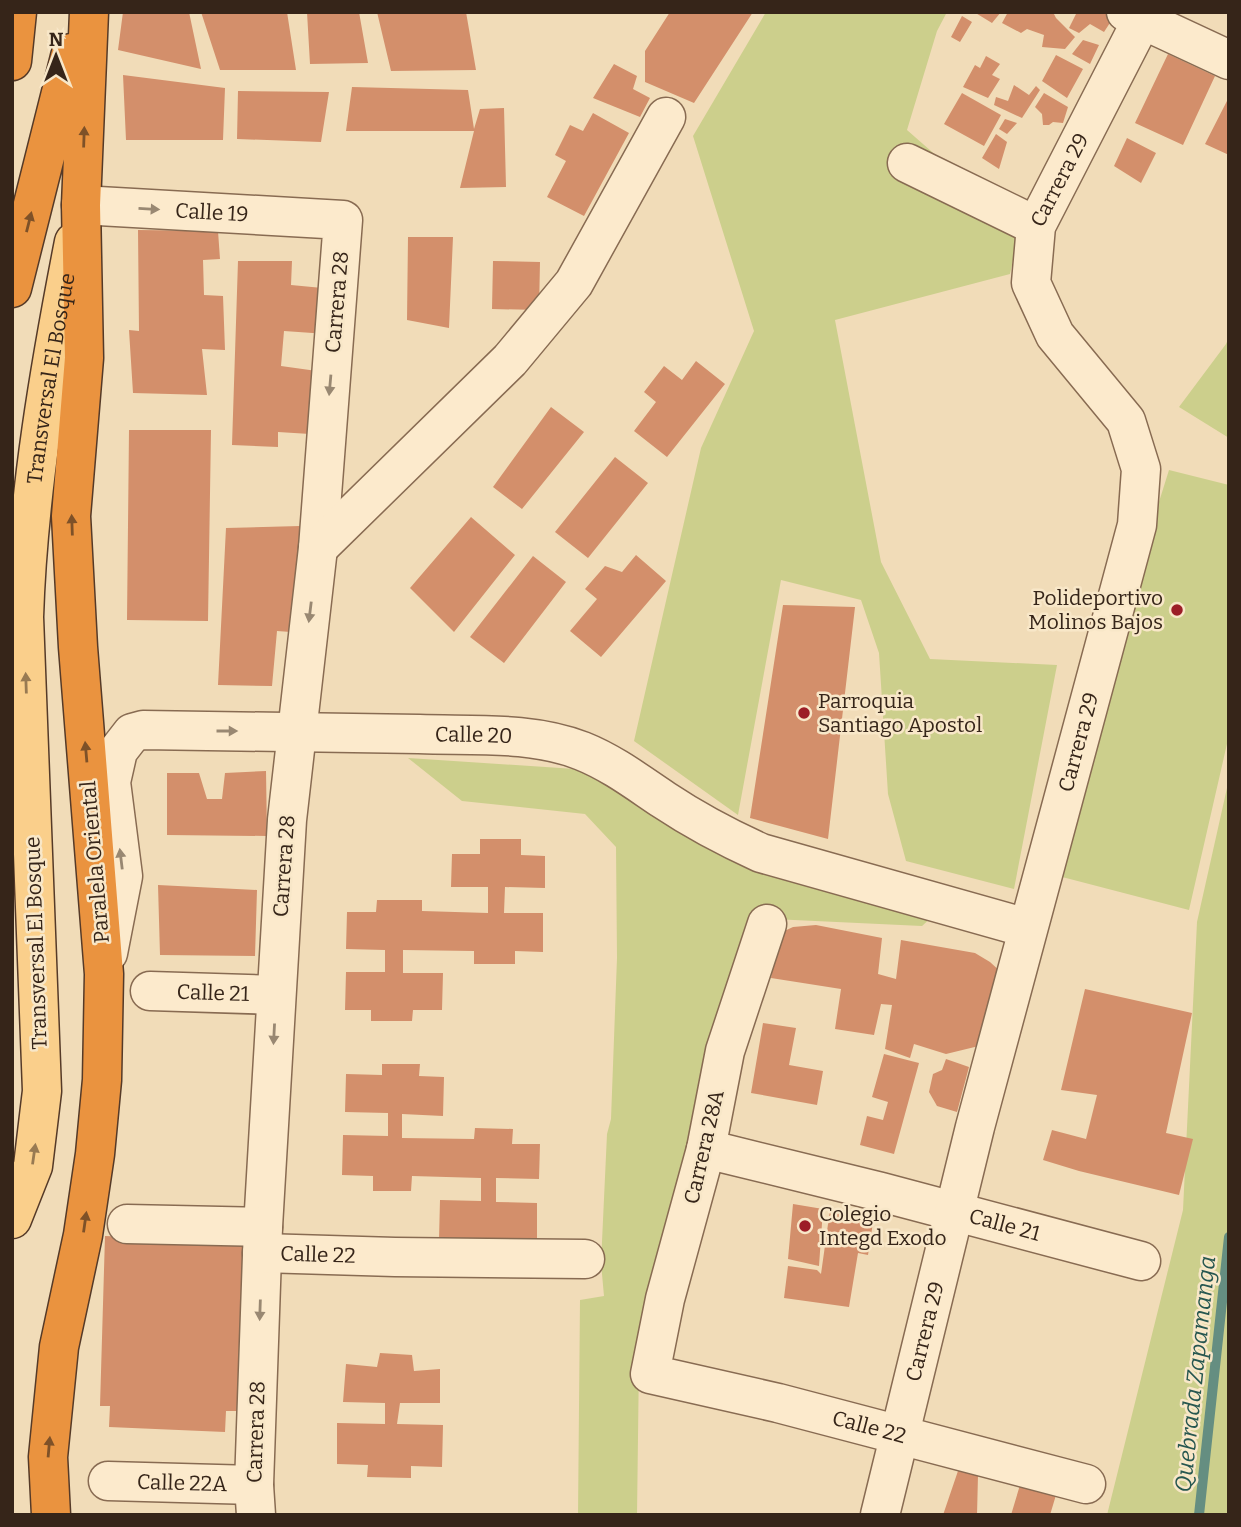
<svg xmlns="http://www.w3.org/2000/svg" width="1241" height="1527" font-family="Bitter,serif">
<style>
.green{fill:#cccf8c}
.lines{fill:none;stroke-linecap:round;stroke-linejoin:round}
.stream{stroke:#658e81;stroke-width:10}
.building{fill:#d38f6b}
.minor-casing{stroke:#886b52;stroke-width:41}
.major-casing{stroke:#553a28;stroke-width:41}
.highway-casing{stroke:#553a28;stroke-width:41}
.minor{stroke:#fceacc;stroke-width:38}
.major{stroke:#facf8b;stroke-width:38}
.highway{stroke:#ea933f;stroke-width:38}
.oneway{fill:#7e5128}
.oneway2{fill:#998872}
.oneway3{fill:#987a52}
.poi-dot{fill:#9c1e27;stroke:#f8e7c8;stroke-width:2.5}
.labels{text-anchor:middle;stroke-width:5;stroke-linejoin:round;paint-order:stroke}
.street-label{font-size:21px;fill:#362519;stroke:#f8e7c8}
.poi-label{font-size:21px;fill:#362519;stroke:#f8e7c8;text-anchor:start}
.water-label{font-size:23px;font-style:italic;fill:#275750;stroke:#f8e7c8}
</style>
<rect width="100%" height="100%" fill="#f1dcb8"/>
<!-- green -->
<path class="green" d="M766,12h181l-10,19 -30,99 113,99 -10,45 -175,46 46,242 49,97 127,6 -43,224 -108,-28 -18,-67 -9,-141 -18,-53 -80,-20 -43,235 -104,-74 67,-293 53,-117 -61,-195z
M1229,337v101l-50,-31 47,-63z
M1169,470l60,15v250l-40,175 -146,-38z
M408,758l197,13 340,134 -23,21 -172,-8 -16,43 -44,211 -51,187 -2,156h-59l2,-215 24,-4 -3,-33 6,-129 4,-15 6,-161 -1,-111 -31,-33 -123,-13z
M1229,779v736h-122l76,-305 14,-288z"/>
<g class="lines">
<!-- stream -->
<path class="stream" d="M1199,1515l30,-278"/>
</g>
<!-- building -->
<path class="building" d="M123,12h66l12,57 -83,-19z
M201,12h86l9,58h-76z
M307,12h52l9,51 -58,1z
M377,12h89l10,58 -85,1z
M670,12h83l-59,91 -49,-21v-31z
M974,12h27l-9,11z
M1008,12h45l3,6 19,19 -10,12 -23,-2 2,-12 -17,-6 -6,4 -19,-10z
M1077,12h40l-13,20 -14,-8 -11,9 -10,-5z
M962,16l10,6 -12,20 -9,-5z
M1083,40l16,5 -9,19 -18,-10z
M1168,54l47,22 -32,69 -48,-22z
M1056,55l27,14 -16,29 -25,-17z
M986,56l14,8 -8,11 8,4 -12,19 -25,-11 12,-22 5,3z
M614,64l23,12 -4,13 17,9 -10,19 -47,-19z
M123,75l102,13 -2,52h-97z
M1014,85l15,10 7,-9 4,4 -18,28 -28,-13 2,-8 12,4z
M352,87l116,3 6,39 6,-20 24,-1 2,79 -46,1 14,-57h-128z
M238,91l91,1 -8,50 -84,-3z
M962,93l39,22 -17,31 -40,-22z
M1044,93l24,14 -5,16 -10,-1 -4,3h-6l-1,-11 -7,-7z
M1229,97v58l-24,-11z
M593,113l36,20 -45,83 -37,-19 19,-36 -11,-6 15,-30 13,6z
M1005,119l12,4 -10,11 -8,-5z
M996,134l11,8 -8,27 -17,-11z
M1127,138l29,15 -15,30 -27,-17z
M138,230l80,1 2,28 -17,1 1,35 19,1 2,54 -23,-1 5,46 -74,-2 -4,-63 10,1z
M408,237h45l-4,91 -42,-8z
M238,261h54l-1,24 42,4 -6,45 -43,-3 -3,35 43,6 -14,62 -32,-2v15l-46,-2z
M493,261l47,1 -1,48 -47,-1z
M696,361l29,23 -58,73 -33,-26 22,-29 -12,-10 20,-26 18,14z
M551,407l33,25 -62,77 -29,-22z
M129,430h82l-3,191 -81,-1z
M615,457l33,26 -60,75 -33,-26z
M471,517l44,38 -61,77 -44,-44z
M300,526l-9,106 -14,-1 -5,55 -54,-1 8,-157z
M636,555l30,26 -65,76 -31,-26 27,-32 -12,-10 20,-23 17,6z
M533,556l33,26 -62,81 -34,-26z
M783,605l72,2 -27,232 -78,-21z
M266,771l1,65 -100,-1v-62h32l8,26h15l3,-26z
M480,839h41v16l24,1v32l-40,-1 -1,26h39v39l-28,-1v13h-41v-13l-71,-1v23h40l-1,37h-29l-1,11h-41v-11h-26l1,-38h39v-22l-39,-1 1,-37h29l1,-12h45v11l66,2v-26h-37l1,-33h28z
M158,885l99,5 -2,66 -95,-1z
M816,925l66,13 -4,36 18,5 5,-39 74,13 15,9 12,11 -15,71 -41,10 -32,-10 -4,14 -25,-9 7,-44 -11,-1 -7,31 -39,-6 6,-40 -70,-11 7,-44 15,-7z
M1085,989l107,24 -26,120 27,6 -14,56 -100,-24 -36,-11 9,-30 34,9 11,-44 -36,-5z
M763,1023l33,5 -7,37 34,6 -6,34 -66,-12z
M884,1054l35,9 -25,91 -34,-9 7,-29 16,4 5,-18 -16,-5z
M946,1059l23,8 -12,45 -20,-6 -8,-14 4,-18 9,-4z
M382,1064h38l-1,12 25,1 -1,39 -41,-2v24l72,1 1,-11 38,1 -1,15h28l-1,35 -43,-1v24l41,1v39l-98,-2 1,-40 41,1v-23l-69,-2 -1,15h-38v-15l-31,-1 1,-40 45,1v-23l-43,-1 1,-38 36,1z
M793,1204l30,5 -4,57 -31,-7z
M830,1210l44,6 -6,39 -10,-2 -9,54 -65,-9 4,-32 29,4 4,4z
M105,1236l150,6 -5,169h-24l-1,21 -116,-5 1,-21h-10z
M380,1353l32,2 2,16 26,-2v34h-40l-3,21 46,1 -1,42 -31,-1v12l-44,-1 1,-12 -31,-1v-41l48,1v-21l-42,-1 3,-38 31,3z
M959,1468l19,7 -1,40h-34z
M1023,1475l36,10 -9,30h-39z"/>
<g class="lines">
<defs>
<g id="minor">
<path d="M1126,12l103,48"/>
<path d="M907,163l129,63"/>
<path id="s1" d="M81,205l262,15 -25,328 -31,272 -24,407 -9,258 2,30"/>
<path d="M318,548l192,-188 64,-77 92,-166"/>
<path id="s2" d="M767,924l-42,127 -19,98 -41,150 -15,75 128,29 308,81"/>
<path id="s3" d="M108,953l15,-77 -12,-94 7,-31 14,-18 11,-3c92,1 184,2 276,4 53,2 113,-3 163,17 30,12 55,31 82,49 30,20 64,38 97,53l266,75"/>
<path id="s4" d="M150,991l126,4"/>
<path id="s5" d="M706,1149l175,43 260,69"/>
<path d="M127,1224l136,3"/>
<path id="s6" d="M262,1253l133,4 190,2"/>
<path id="s7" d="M108,1481l146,4"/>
<path id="s8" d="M880,1515l95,-388 162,-602 4,-56 -15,-48 -71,-86 -24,-52 5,-57 110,-214"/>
</g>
<g id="major">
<path id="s9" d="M12,1219l21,-53 9,-75 -18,-474c4,-124 26,-252 50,-375"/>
</g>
<path id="highway" d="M12,61l5,-49
M12,288l59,-235
M51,1515l-3,-58 11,-110 24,-112 12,-81 7,-74 2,-106 -26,-327 -7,-131 13,-158 -3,-153 8,-193"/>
</defs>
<!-- minor casing -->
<use href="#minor" class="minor-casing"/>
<!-- major casing -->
<use href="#major" class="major-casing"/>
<!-- highway casing -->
<use href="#highway" class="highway-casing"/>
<!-- minor -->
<use href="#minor" class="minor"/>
<!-- major -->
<use href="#major" class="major"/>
<!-- highway -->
<use href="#highway" class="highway"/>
</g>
<!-- one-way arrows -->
<defs><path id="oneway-solid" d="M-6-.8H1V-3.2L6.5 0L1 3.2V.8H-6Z" transform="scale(1.75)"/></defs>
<g class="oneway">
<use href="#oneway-solid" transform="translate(84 137) rotate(-88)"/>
<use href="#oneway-solid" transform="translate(29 222) rotate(-76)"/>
<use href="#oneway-solid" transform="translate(72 525) rotate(-92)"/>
<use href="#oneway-solid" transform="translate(86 752) rotate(-95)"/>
<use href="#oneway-solid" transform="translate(85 1222) rotate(-82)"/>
<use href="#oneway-solid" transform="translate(49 1447) rotate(-85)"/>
</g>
<g class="oneway2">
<use href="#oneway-solid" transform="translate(149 209) rotate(3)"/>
<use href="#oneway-solid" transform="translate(330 385) rotate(95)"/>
<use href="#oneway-solid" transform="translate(310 612) rotate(97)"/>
<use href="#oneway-solid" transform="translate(227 731)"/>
<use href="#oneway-solid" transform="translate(121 859) rotate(-97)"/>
<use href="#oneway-solid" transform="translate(274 1034) rotate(93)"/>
<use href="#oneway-solid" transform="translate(260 1310) rotate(92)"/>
</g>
<g class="oneway3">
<use href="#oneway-solid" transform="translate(26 683) rotate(-92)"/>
<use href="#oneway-solid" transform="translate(34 1154) rotate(-82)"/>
</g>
<!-- markers -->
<g class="poi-dot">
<circle cx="1177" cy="610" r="7"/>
<circle cx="804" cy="713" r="7"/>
<circle cx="805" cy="1226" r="7"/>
</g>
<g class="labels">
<!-- street labels -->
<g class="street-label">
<text dy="7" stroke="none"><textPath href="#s8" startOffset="1407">Carrera 29</textPath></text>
<text dy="7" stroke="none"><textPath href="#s1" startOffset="131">Calle 19</textPath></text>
<text transform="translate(337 302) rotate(-85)" y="7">Carrera 28</text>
<text dy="7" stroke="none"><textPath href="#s9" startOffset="847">Transversal El Bosque</textPath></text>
<text dy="7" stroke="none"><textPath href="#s3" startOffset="570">Calle 20</textPath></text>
<text dy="7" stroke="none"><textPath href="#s8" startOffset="798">Carrera 29</textPath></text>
<text transform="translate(95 862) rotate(-95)" y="7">Paralela Oriental</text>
<text transform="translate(284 866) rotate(-86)" y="7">Carrera 28</text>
<text transform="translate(36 943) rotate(-92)" y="7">Transversal El Bosque</text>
<text dy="7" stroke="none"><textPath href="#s4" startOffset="63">Calle 21</textPath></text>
<text transform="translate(704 1147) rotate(-77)" y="7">Carrera 28A</text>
<text dy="7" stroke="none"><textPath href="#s5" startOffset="308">Calle 21</textPath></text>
<text dy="7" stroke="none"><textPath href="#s6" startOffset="56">Calle 22</textPath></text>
<text dy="7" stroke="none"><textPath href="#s8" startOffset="189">Carrera 29</textPath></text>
<text dy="7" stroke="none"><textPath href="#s2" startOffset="691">Calle 22</textPath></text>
<text transform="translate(256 1432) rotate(-88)" y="7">Carrera 28</text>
<text dy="7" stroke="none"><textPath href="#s7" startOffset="74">Calle 22A</textPath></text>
</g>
<!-- poi labels -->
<g class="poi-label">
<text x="1163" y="605" text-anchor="end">Polideportivo<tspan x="1163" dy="24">Molinos Bajos</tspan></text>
<text x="818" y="708">Parroquia<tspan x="818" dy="24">Santiago Apostol</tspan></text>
<text x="819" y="1221">Colegio<tspan x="819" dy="24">Integd Exodo</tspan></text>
</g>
<!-- water labels -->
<g class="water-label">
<text transform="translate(1195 1374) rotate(-84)" y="8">Quebrada Zapamanga</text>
</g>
</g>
<!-- border -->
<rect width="1241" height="1527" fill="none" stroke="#362519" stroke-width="28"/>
<!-- north arrow -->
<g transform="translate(56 56)" stroke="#f8e7c8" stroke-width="5" paint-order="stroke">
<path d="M0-5L12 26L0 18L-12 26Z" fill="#362519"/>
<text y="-10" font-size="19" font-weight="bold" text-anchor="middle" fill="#362519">N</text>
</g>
</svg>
